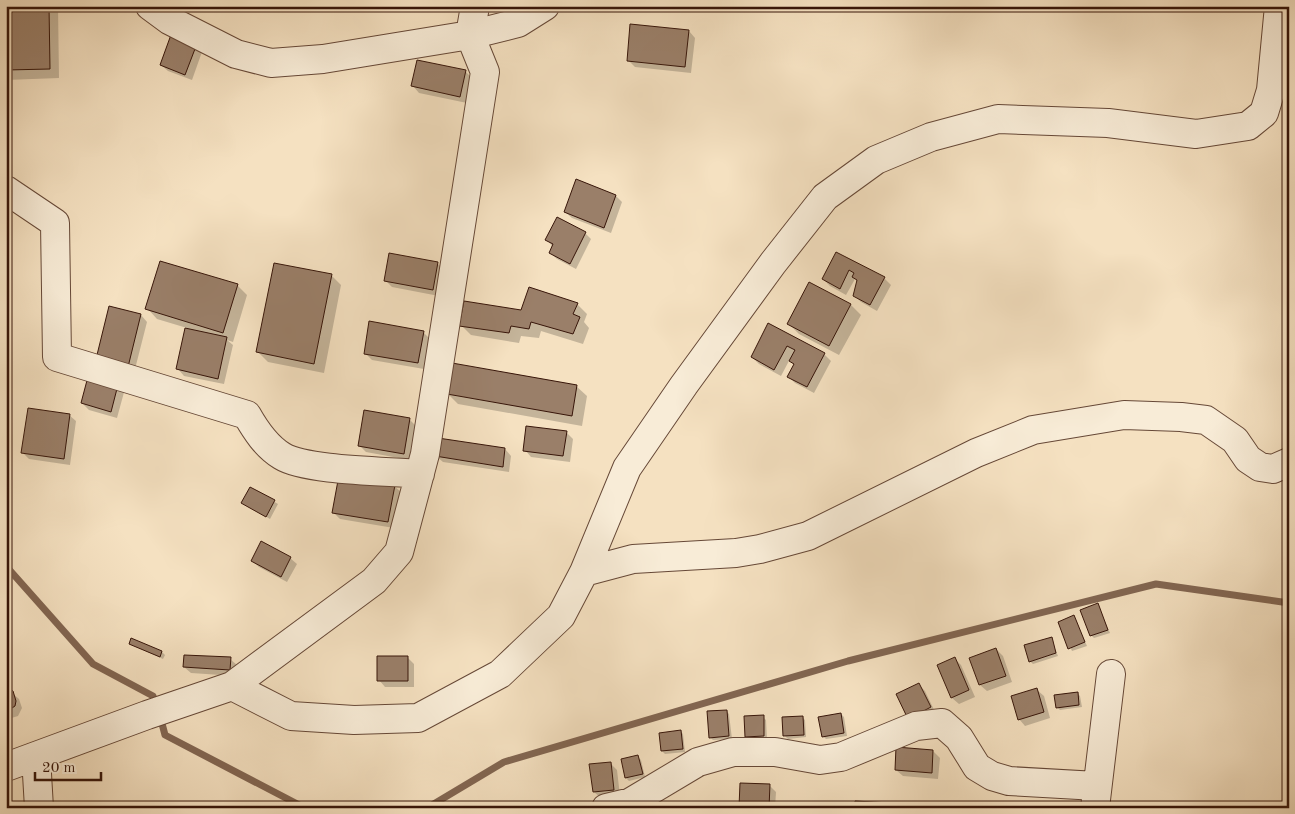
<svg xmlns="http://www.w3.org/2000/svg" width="1295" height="814" font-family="'Old Standard TT',serif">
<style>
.shadow{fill:#0003}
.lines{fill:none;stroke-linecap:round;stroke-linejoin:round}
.stream{stroke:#826652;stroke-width:7}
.building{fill:#9a7f69;stroke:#371509}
.minor-casing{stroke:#664837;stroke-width:30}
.minor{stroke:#f8ecd7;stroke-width:28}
</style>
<rect width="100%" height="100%" fill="#f5e1c1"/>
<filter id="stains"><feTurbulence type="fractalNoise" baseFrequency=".004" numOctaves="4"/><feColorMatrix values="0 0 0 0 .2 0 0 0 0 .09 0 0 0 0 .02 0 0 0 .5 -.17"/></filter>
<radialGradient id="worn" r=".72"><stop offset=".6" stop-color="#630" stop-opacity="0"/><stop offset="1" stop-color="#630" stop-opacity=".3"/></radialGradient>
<!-- shadow -->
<path class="shadow" d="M6,6h52l1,72 -53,2z
M689,31l6,7 -4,35 -56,-6 -7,-7z
M173,33l30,16 -11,31 -24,-9 -7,-6z
M418,61l48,11 6,6 -5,25 -48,-10 -6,-7z
M6,85l1,1 1,29h-2z
M616,196l6,6 -11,31 -39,-15 -7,-6z
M585,233l6,6 -15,30 -19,-10 -7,-6 3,-6 -6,-7z
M837,253l47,25 7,7 -14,26 -16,-9 -7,-7 4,-13 -3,-3 -9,16 -16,-9 -7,-7z
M437,263l7,7 -5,26 -47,-9 -6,-6z
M331,275l10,10 -17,88 -56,-11 -10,-10z
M237,285l10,10 -14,47 -6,-2 6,5 -9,39 -40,-8 -6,-7 9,-41 -30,-9 -10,-11z
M577,304l10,10 -3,8 5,6 -6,16 -42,-13 -2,7 -18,-2 -2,7 -48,-8 -10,-10 61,-13z
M851,305l10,10 -22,40 -40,-21 -10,-10z
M141,315l6,7 -13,51 -30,-8z
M769,325l55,29 7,7 -17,32 -19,-10 -6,-6 6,-12 -5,-6 -9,17 -22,-12 -7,-7z
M423,332l7,7 -6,30 -52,-9 -7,-7z
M126,385l-9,33 -28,-8 -7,-7z
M576,386l11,10 -5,30 -124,-22 -10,-10z
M69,415l7,6 -6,44 -41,-6 -6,-6z
M409,419l7,7 -6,34 -44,-8 -6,-6z
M566,432l7,7 -3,23 -39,-5 -6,-7z
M505,449l6,7 -2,16 -66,-10 -7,-6z
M394,486l7,6 -7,36 -54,-9 -7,-7z
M251,488l27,16 -8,15 -27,-16z
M290,558l7,6 -10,18 -28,-15 -7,-6z
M1098,605l12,28 -16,5 -3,-3z
M1074,617l13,29 -15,5 -13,-28z
M1051,639l7,17 -25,8 -3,-3z
M130,644l32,8 3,3 -2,4z
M996,649l7,7 9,26 -25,9 -7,-6 -9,-27z
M407,657l7,7v23h-29l-6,-7z
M954,658l7,7 14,32 -16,7 -7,-6z
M230,659l7,6 -1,11 -45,-3 -7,-6z
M919,685l6,6 11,23 -27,4z
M6,688l13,11 3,9 -4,8 -10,3 -2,-1z
M1037,690l7,6 6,22 -25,8 -6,-7z
M1077,693l3,3 2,11 -22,3 -3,-3z
M726,711l3,3 3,25 -19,1 -3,-3z
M841,714l3,3 3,19 -21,3 -3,-3z
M763,717l3,3 1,19h-18l-3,-3z
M802,717l3,3 1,17 -18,2 -3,-3z
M680,731l3,3 2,18 -20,2 -3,-3z
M933,751l7,7 -2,21 -35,-3 -7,-6z
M638,757l3,3 4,17 -16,4 -3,-3z
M610,763l7,7 3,26 -19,2 -7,-6z
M769,785l7,7 -1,16 -34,-1z"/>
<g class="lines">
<!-- stream -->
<path class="stream" d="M6,566l87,98 60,32 3,10
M160,716l5,19 140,73
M427,808l77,-46 344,-101 308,-77 133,19"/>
</g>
<!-- building -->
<path class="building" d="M6,6h43l1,63 -44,1z
M630,24l59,6 -4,37 -58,-6z
M172,32l26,9 -13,34 -25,-10z
M417,60l49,10 -6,27 -49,-11z
M576,179l40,16 -12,33 -40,-16z
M557,217l29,15 -16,32 -21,-11 4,-9 -8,-4z
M836,252l49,25 -15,28 -17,-9 4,-16 -5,-3 2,-4 -5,-3 -9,19 -18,-10z
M389,253l49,9 -5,28 -49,-9z
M160,261l78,23 -15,49 -78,-24z
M274,263l58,11 -18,90 -58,-12z
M809,282l42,22 -22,42 -42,-22z
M529,287l49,16 -5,11 7,3 -7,17 -42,-12 -2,7 -18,-3 -2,7 -50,-7 5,-25 57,9z
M109,306l32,8 -13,53 -32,-8z
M369,321l55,10 -6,32 -54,-9z
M768,323l57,30 -18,34 -20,-10 7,-13 -5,-3 6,-11 -8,-4 -13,24 -23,-13z
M185,328l42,9 -9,42 -42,-10z
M452,363l125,22 -5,31 -125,-22z
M90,369l30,8 -9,35 -30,-9z
M28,408l42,6 -6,45 -43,-6z
M364,410l46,8 -6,36 -46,-8z
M526,426l41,5 -4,25 -40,-5z
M438,438l67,10 -2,19 -68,-11z
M339,475l56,10 -7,37 -56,-9z
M250,487l25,13 -9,17 -25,-14z
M261,541l30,16 -10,20 -30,-16z
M1098,603l10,27 -18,6 -10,-26z
M1074,615l11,27 -17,7 -10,-27z
M1052,637l4,16 -27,9 -5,-17z
M131,638l31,13 -2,6 -31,-13z
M996,648l10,28 -27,9 -10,-27z
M184,655l47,2 -1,13 -47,-3z
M377,656h31v25h-31z
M955,657l14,33 -18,8 -14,-33z
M919,683l12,24 -23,12 -12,-25z
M6,686l7,5 3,10 -1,5 -9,6z
M1037,688l7,24 -26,8 -7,-24z
M1078,692l1,13 -23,3 -2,-13z
M727,710l2,26 -20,2 -2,-27z
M841,713l3,20 -22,4 -4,-20z
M764,715v21l-19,1 -1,-21z
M803,716l1,19 -21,1 -1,-19z
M681,730l2,19 -22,2 -2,-18z
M896,747l37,3 -1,23 -37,-3z
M638,755l5,19 -18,4 -4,-19z
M611,762l3,28 -21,2 -4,-28z
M740,783l30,1 -1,24 -30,-1z
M855,801l36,2v5h-36z
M899,803h35v5h-36z
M87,804h40v4h-40z"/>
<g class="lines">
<defs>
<path id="minor" d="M150,6l19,14 67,34 35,9 52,-4 147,-24 48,-12 27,-17
M470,35l5,-29
M6,190l49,33 2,134 190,58c9,16 19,31 35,41 24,15 107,15 138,18
M584,572l49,-13 103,-6 24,-4 48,-13 168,-83 57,-23 91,-15 57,2 25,3 29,20 13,19 12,8 13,2 16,-7
M232,686l59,30 63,4 64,-2 82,-44 61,-58 23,-44 43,-104 57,-83 89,-122 52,-66 51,-37 55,-23 67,-18 110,4 88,11 52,-8 16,-13 7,-23 8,-84
M36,757l3,51
M6,767l141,-52 85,-29 142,-105 25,-29 26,-98 60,-382 -15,-37
M606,808l25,-6 67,-40 35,-10h42l45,8 21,-3 75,-31 26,-3 17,15 18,29 15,9 17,5 88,5
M1095,808l16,-134"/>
</defs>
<!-- minor casing -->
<use href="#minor" class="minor-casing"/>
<!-- minor -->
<use href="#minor" class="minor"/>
</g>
<!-- margin -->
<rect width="1295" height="814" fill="none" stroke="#f5e1c1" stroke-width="25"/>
<rect x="8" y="8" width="1280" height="799" fill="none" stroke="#371509" stroke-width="2.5"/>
<rect x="12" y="12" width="1270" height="789" fill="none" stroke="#371509"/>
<!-- scale -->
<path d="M35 772v8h66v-8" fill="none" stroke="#371509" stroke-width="2.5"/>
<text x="42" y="772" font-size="15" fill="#371509" stroke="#f8ecd7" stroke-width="4" paint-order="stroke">20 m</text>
<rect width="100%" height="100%" filter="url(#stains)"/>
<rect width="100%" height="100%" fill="url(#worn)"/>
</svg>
